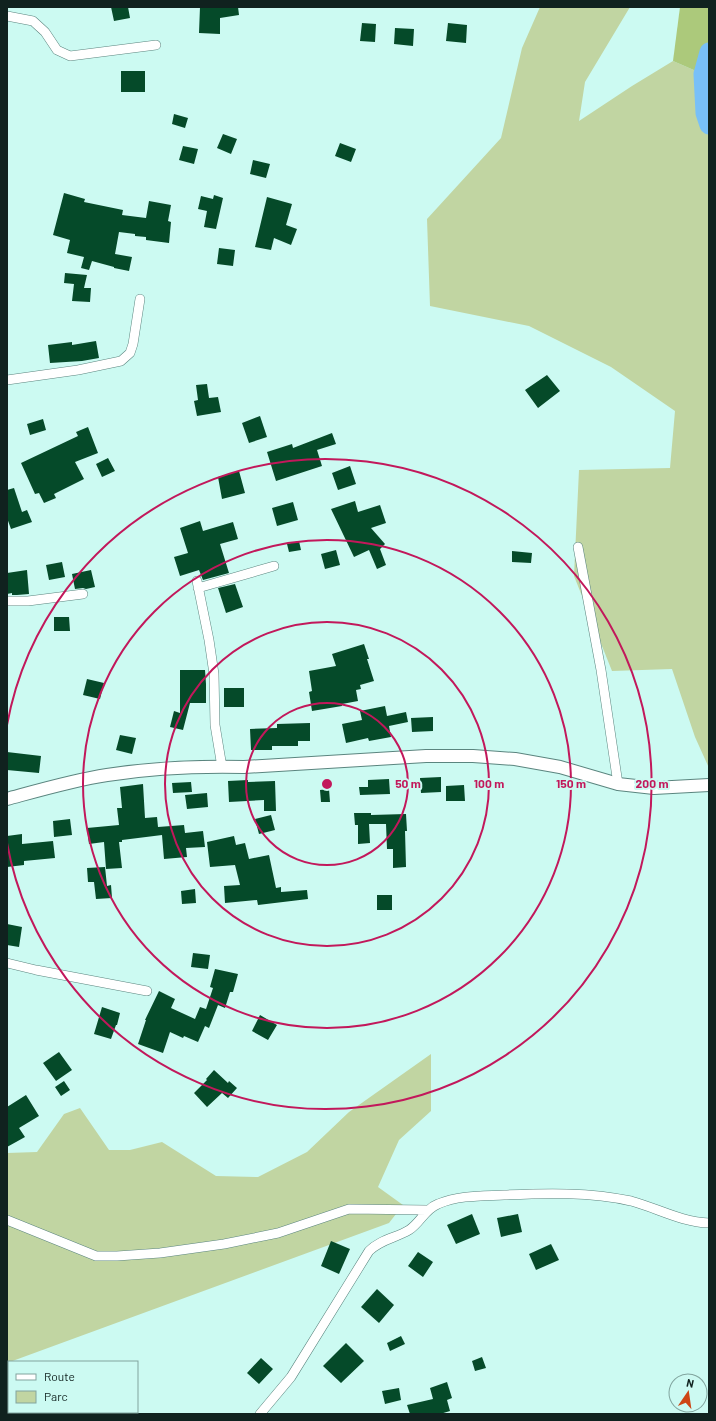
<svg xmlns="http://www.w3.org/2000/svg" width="716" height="1421" font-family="Barlow,sans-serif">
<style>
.green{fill:#c1d5a2}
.forest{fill:#acc97b}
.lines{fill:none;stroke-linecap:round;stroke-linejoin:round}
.river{stroke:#78c0f8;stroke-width:19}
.building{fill:#054a29}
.street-casing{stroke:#5b857f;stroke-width:10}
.secondary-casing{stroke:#5b857f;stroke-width:14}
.street{stroke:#fff;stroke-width:9}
.secondary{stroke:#fff;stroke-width:12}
.ring{fill:none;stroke:#c2185b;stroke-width:2}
.centre{fill:#c2185b;stroke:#ccfaf2;stroke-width:2}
.ring-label{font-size:12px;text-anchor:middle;font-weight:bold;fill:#c2185b;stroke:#ccfaf2;stroke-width:4;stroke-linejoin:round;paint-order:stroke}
</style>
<rect width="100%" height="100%" fill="#ccfaf2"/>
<!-- green -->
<path class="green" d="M540,7h90l-45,75 -6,39 53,-35 41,-25 30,13h6v694l-14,-31 -23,-68 -60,2 -38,-95 5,-106 91,-2 5,-57 -64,-44 -82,-41 -99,-20 -3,-87 74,-81 21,-90z
M431,1054v57l-32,29 -21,47 25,18 -14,18 -382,140v-210l30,-1 27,-38 16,-6 29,42h21l32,-8 54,34 42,1 49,-25 42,-40z"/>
<!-- forest -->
<path class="forest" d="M680,7h29v67h-6l-30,-13z"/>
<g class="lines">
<!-- river -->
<path class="river" d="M709,52l-6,22 2,39 4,12"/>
</g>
<!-- building -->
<path class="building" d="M111,7h17l2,11 -16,3z
M200,7h38l1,8 -19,3v16l-21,-1z
M362,23l14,1 -1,18 -15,-1z
M448,23l19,2 -1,18 -20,-2z
M395,28l19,1 -1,17 -19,-2z
M121,71h24v21h-24z
M174,114l14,4 -3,10 -13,-4z
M223,134l14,5 -6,15 -14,-6z
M340,143l16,6 -5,13 -16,-6z
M183,146l15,3 -4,15 -15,-4z
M253,160l17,4 -4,14 -16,-4z
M64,193l21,6 -1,3 39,8 -1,5 24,3 3,-17 22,4 -3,16 3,1 -2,21 -23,-3v-3l-11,-1v-2l-16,-2 -4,22 17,3 -3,14 -15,-3v-1l-22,-6 -3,9 -8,-2 3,-11 -17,-4 3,-13 -17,-5z
M214,195l9,3 -7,31 -12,-2 3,-16 -9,-2 3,-13 12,3z
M267,197l25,7 -6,21 11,4 -6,16 -17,-7 -3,12 -16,-3z
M219,248l16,2 -2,16 -16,-2z
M65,273l22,2 -3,13h7l-1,14 -18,-1 2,-17 -10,-1z
M96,341l3,17 -17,3 -32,2 -2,-18 24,-3v3z
M547,375l13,16 -22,17 -13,-18z
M207,384l2,14 9,-1 3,15 -24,4 -3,-15 4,-1 -2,-15z
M260,416l7,21 -18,6 -7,-20z
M43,419l3,11 -16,5 -3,-11z
M88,427l10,26 -23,9 9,17 -30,15 2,4 -12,5 -5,-10 -4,1 -14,-31 57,-27 -2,-4z
M332,433l4,11 -19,6 5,16 -46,15 -9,-29 25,-8 1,4z
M108,458l7,13 -13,6 -6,-13z
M350,466l6,18 -18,6 -6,-17z
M239,471l6,22 -23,6 -4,-22z
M14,488l8,24 5,-2 5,12 -21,7 -4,-11v-28z
M355,501l3,11 22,-7 6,18 -15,5 14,16 -5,5 6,16 -9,4 -8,-19 -15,7 -23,-48z
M293,502l5,18 -21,6 -5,-18z
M200,521l3,10 30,-9 5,17 -18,5 9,29 -26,7 -4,-10 -19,6 -6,-19 14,-4 -8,-25z
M299,541l2,9 -12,2 -2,-8z
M336,550l4,15 -15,4 -4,-15z
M512,551l20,2 -1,10 -19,-1z
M62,562l3,15 -16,3 -3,-15z
M27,570l2,24 -12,1h-5v-2l-5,1v-21z
M91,570l4,17 -9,2 -3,-1 -8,1 -3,-15z
M235,584l8,23 -17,6 -8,-25z
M54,617h15l1,14h-16z
M364,644l5,15h-2l7,22 -14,4 1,4 -5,1 2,11 -16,3v2l-30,5 -3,-19 3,-1 -3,-20 27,-5 -4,-12z
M180,670h25l1,14v19h-16l-7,27 -13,-3 4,-16 6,2z
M87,679l17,4 -4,16 -17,-4z
M224,688h20v19h-20z
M385,706l2,10 19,-4 2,10 -19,4 2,11 -22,4 -1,-3 -22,5 -4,-19 20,-4 -2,-9z
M433,717v14l-21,1 -1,-14z
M310,723v18h-12v5h-26v4h-21l-1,-21 27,-1v-4z
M120,735l16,3 -4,16 -16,-4z
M7,752l34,4 -2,17 -32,-3z
M441,777v15l-20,1 -1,-15z
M389,779l1,15 -30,1 -1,-8h9v-7z
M248,780v2l27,-1 1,30h-12v-11l-35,2 -1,-21z
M191,782l1,10 -19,1 -1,-10z
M143,784l2,34 12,-1 1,10 26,-2 1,8 18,-2 2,16 -19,1 1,9 -23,2 -2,-24 -40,5v2h-3l3,26 -16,1 -2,-27 -15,2 -2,-16 32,-3 -2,-17h5l-2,-21z
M464,785l1,16h-19v-15z
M329,789l1,13h-9l-1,-12z
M207,793l1,14 -21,2 -2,-14z
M354,813h17v2l35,-1 1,17h-2l1,36 -13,1v-19h-6l-1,-25h-17l1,19 -12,1v-19h-3z
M271,815l4,15 -16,4 -4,-15z
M70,819l2,16 -18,2 -1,-16z
M22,834v10l31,-3 2,17 -31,3v4l-17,2v-31z
M234,836l2,9 9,-2 4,16 20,-4 7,33 5,-1v5l26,-2 1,9 -50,6 -1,-5 -32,3 -1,-17 16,-1 -5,-20 -25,2 -3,-25z
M105,867l2,19 4,-1 1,13 -16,1 -2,-17h-6l-1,-14z
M195,889l1,14 -14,1 -1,-13z
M377,895h15v15h-15z
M7,924l15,3 -3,20 -12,-2z
M193,953l17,2 -2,14 -17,-2z
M215,969l23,5 -5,18h-3l-5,16 -7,-3 -9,23 -4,-2 -7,16 -14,-6 -1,2 -13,-6 -7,21 -25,-9 8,-24h-1l14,-29 16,8 -4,9 24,11 5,-12 6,2 7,-21 -3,-1z
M102,1007l18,6 -3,12h-1l-5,14 -17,-5z
M260,1015l17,10 -9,15 -16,-9z
M59,1052l13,18 -16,11 -13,-18z
M214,1070l14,13 1,-2 8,7 -9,10 -6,-5 -15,14 -13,-14 13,-13 -1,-1z
M64,1081l6,9 -9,6 -6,-9z
M26,1095l13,21 -20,12 6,9 -18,10v-40z
M472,1214l8,20 -24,10 -9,-19z
M518,1214l4,18 -21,5 -4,-19z
M331,1241l19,8 -11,25 -18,-8z
M551,1244l8,16 -23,10 -7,-16z
M418,1252l15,10 -10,15 -15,-11z
M377,1289l17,16 -15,18 -18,-16z
M401,1336l4,8 -15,7 -3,-8z
M346,1343l18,18 -23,22 -18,-17z
M482,1357l4,11 -11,3 -3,-10z
M261,1358l12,11 -14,15 -12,-11z
M447,1382l5,16 -5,2 3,11 -10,3h-30l-3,-9 26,-6 -3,-11z
M399,1388l2,12 -16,4 -3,-13z"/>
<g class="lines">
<defs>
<path id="street" d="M7,16l26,5 12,11 12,18 13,6 86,-11
M7,380l71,-10 43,-9 9,-8 3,-9 7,-45
M578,547l23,123 17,114
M197,581l12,59 5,34 1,51 7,42
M198,588l76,-22
M7,601h21l55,-7
M7,963l29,7 111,21
M7,1220l89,36h21l43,-3 64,-9 54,-11 71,-24 78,1
M260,1414l31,-37 78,-126c12,-12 27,-13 40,-21 11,-7 16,-21 29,-26 21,-9 44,-8 66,-9 42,-2 86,-3 127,6 26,7 50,21 78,22"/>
<path id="secondary" d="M7,799c33,-9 67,-19 100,-24 45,-7 92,-9 137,-8l182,-11h47l42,3 45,8 58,17 36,4 55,-3"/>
</defs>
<!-- street casing -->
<use href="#street" class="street-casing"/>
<!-- secondary casing -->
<use href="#secondary" class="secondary-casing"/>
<!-- street -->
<use href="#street" class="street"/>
<!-- secondary -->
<use href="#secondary" class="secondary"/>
</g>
<!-- distance rings -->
<g class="ring">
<circle cx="327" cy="784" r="81"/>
<circle cx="327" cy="784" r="162"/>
<circle cx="327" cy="784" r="244"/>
<path d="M7 725A325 325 0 1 1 7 843"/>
</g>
<circle cx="327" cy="784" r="6" class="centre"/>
<g class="ring-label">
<text x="408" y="788">50 m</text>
<text x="489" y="788">100 m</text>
<text x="571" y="788">150 m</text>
<text x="652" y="788">200 m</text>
</g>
<!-- border -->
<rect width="716" height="1421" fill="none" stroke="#10221f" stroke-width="16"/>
<!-- legend -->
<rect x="8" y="1361" width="130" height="52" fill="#ccfaf2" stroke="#81a49e"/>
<rect x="16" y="1374" width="20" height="6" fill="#ffffff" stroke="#81a49e"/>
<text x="44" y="1381" font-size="12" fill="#10221f">Route</text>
<rect x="16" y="1391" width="20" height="12" fill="#c1d5a2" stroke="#81a49e"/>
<text x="44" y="1401" font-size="12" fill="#10221f">Parc</text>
<!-- north arrow -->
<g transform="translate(688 1393) rotate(13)"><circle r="19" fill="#ccfaf2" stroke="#81a49e"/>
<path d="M0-3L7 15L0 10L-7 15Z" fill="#ce4615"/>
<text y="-6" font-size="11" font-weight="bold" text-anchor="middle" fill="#10221f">N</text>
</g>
</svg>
